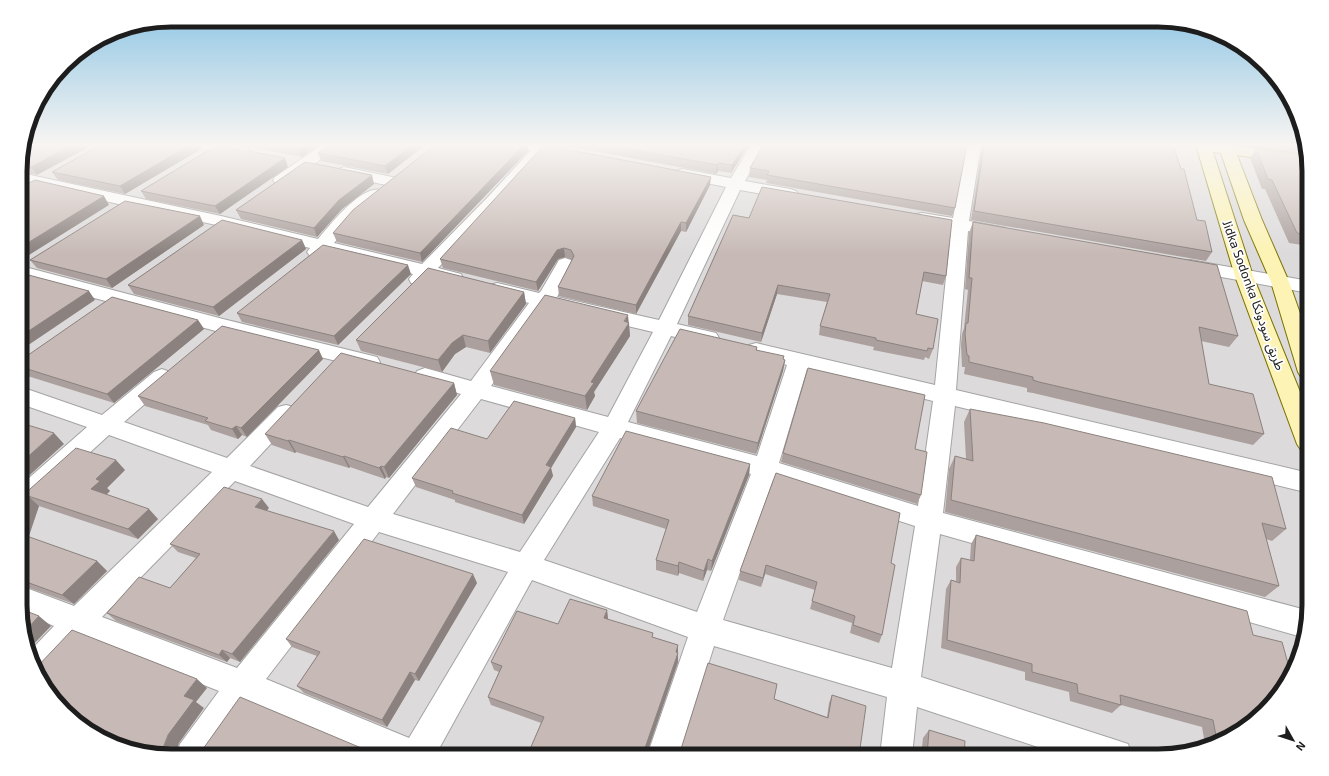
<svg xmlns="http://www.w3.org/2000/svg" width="1329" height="776" font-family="'Exo 2','Noto Sans Arabic',sans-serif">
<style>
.residential{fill:#dcdadb}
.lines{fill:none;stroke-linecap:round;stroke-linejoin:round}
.street-casing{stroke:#a4a4a4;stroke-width:2}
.secondary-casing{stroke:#797100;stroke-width:2}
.street{fill:#fff;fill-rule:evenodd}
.secondary{fill:#fcf3b4;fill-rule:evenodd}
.wall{fill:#aba09d}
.shaded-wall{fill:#8b827f}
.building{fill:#c7bab6;stroke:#8b827f}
.labels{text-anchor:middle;stroke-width:3.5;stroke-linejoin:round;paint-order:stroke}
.street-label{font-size:13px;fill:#1d1d1d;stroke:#fff}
.rim{fill:none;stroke:#1d1d1d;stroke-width:5}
</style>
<rect width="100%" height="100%" fill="#efe9e3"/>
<!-- residential -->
<path class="residential" d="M23,145h1281l5,16v453l-20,66 -56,56 -66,20h-996l-39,-5 -37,-15 -50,-47 -24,-65v-472z"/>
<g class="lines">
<defs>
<path id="street" d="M200,145h31l17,4 3,3 -3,3 -5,2 -41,-9z
M322,145h17l-2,3 -50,35 -6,2 -6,-2 -2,-3 2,-3z
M522,145h32l23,5 3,3 -3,3 -5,2 -27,-6 -45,51 -62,65 23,6 2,4 -2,4 -7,2 -24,-6c-6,6 -10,7 -19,5l-2,-4 4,-5 -87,-22c-5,5 -9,6 -16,4l-3,-4 3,-4 -89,-22 -200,-43v-10l200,43 97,23c12,-14 43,-54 63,-49l2,3 -2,3 -26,22 -21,25 88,21 66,-67 43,-47 -7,-2z
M751,145h14l-20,36 45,8 6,2 2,3 -2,3 -6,2 -50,-9 -63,134 39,9 3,5 -3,5 -7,2 -38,-9 -43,86 129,34 30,-91 -38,-10 -3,-5 3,-5 7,-2 179,42 16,-157 -35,-6 -3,-4 3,-4 6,-1 31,5 14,-73h14l-12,76 37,7 3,4 -3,4 -6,1 -32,-6 -12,159 353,83v20l-354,-87 -12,107 363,97 3,1v3l-7,23 -362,-103 -19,143 195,63 12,4 4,12h-67l-148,-49 -5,49h-32l7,-59 -173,-51 -35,110h-32l41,-119 -156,-57 -97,176h-62l-125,-53 -36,53h-36l4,-12 39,-53 -136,-54 -35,39 -7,2 -10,-28 23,-24 -33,-14v-26l53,20 138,-134 -103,-37 -79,72 -9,3v-25l66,-58 -66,-23v-17l81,28 52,-43 8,-3 8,3 3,5 -3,5 -46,40 103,36 51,-51 8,-2 8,2 3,6 -3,6 -44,47 118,41 93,-113 -44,-13 -3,-5 3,-5 8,-3 46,13 58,-78 -39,-10 -3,-4 3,-4 7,-2 42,10 2,-2 18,-31 6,-2 6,2 3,4 -17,33 102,23 67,-133 -50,-10 -2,-3 2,-3 6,-2 49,9zM547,307l106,25 -45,85 -117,-31zM807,369l126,32 -15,105 -139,-43zM481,399l118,33 -79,120 -127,-38zM620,438l131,36 -54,138 -153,-52zM773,480l142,46 -23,142 -169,-48zM235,481l119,43 -117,144 -135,-51zM379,532l129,40 -99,166 -143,-59z
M344,167l53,11 2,3 -2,3 -6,2 -53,-11 -2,-3 2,-3z
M1190,260l119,21v12l-126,-23 -2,-4 2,-4z
M21,266l202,53 146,36 8,2 3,5 -3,5 -8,2 -146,-36 -202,-55z"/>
<path id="secondary" d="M1196,145h37l74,10 1,10 -71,-10 25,65 27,62 20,57v40l-8,-2 -3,-5 -27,-90 -27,-62 -23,-67 -8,-1 40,124 56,138v39l-8,-3 -4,-6 -62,-168z"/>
</defs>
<!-- street casing -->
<use href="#street" class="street-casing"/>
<!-- secondary casing -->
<use href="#secondary" class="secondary-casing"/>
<!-- street -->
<use href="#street" class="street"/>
<!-- secondary -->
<use href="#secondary" class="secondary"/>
</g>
<!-- wall -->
<path class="wall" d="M100,145h99l2,4 -76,45 -67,-14 -6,-8z
M239,145h80l-17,12z
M425,145l-37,29 -67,-13 -3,-8z
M435,145h92l1,6 -106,111 -85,-20 -4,-9z
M562,145h187l-18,28 -13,-2 -2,3z
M982,145h191l24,75 15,32 -6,9 -235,-41z
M1245,145h59l3,10z
M1256,149l53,12v85l-20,-3 -24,-54h-3l-12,-31z
M21,152l16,23 -16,-3z
M288,167l-68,47 -74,-15 -5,-8z
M750,168l205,40 -3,8 -186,-33 1,-3 -18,-3z
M374,184l-32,25 -25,28 -76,-18 -5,-9z
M710,185l-24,47 -5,-1 -45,83 -77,-18 -1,-9 14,-27 -7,-3 -7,2 -20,32 -95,-23 -3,-9z
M733,215l213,61 -3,9 -21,-4 -6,33 17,35 -4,10 -4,-2 -1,3 -51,-10 1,-3 -55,-12 1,-9 7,-24 -50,-8 -16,48 -73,-17v-9z
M973,222l265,114 -9,11 -28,-6 8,43 55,50 -11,11 -220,-52 -6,-1v-4l-63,-14 1,-7h-3l-1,-22 1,-11 2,-6 4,-38 -3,-1 4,-56z
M204,225l-92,63 -75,-20 -7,-8z
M302,240l4,9 -87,67 -85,-22 -6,-9z
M411,274l-73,71 -96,-23 -5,-9z
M524,292l2,12 -36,49 -24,-6 -11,7 -13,18 -81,-21 -5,-11z
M198,320l6,9 -90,74 -93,-29v-14z
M628,322l1,1 1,13 -36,56 1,4 -8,14 -93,-25 -4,-14z
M757,347v3l28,10 -2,11 -27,83 -119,-31 -1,-12z
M323,359l-76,78 -5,-2 -4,4 -27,-9 -3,-5 -63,-19 -7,-10z
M454,383l3,12 -68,83 -3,-1 -1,2 -35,-12 -1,1 -53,-16 -1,1 -23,-8 -7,-11z
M970,409l316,120 -14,12 -6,-2 13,47 -14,11 -320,-85 4,-43 6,-13 11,3 -2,-37z
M575,418l1,9 -25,41 2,8 -29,48 -69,-22v-2l-39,-13 -4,-9 75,-39z
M783,453l138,42 -4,9 -136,-42z
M750,464l-1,11 -38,96 -4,-1 -4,11 -24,-8 -1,3 -22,-6v-10l10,-31 -73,-23 -1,-10z
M125,470l-18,18 3,3 -4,3 52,25 -20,20 -99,-33 -11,31 69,24 10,10 -33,33 -53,-19v-88z
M776,473l115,90 -9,72 -3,8 -29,-10 2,-10 -42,-14 5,-19 -50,-16 -4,13 -22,-7 1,-9z
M269,508l-3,2 73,30 -99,122 -10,-4 -3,4 -111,-41 -9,-8 63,-25 26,-30 -18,-6 -8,-8z
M976,535l258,201 -29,8 -3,-17 -81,-22 -9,8 -42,-12 -1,-9 -44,-12v-8l-84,-24 5,-59 5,-9 5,1v-14l5,-9 9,2 1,-16z
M477,583l-58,98 -4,-1 -28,47 -83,-34 -7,-7 20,-30 -25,-9 -6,-8z
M607,610l1,10 45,17 25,8v17l-31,88 34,-1 93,-50 53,18 2,-14 3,-8 27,61h-332l14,-33 -50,-18 -3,-8 11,-25 -5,-2 -3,-8 67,-38z
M929,730l35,26h-43l2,-18z"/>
<!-- shaded-wall -->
<path class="shaded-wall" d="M72,145h21l-56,30 -6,-8z
M190,145h9l2,4 -76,45 -5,-8z
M304,145h15l-17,12 -4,-8z
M412,145h13l-37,29 -3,-8z
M524,145h3l1,6 -106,111 -2,-9z
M745,145h4l-18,28 1,-8z
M285,158l3,9 -68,47 -5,-8z
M718,163v8l-2,3 1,-9z
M372,175l2,9 -32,25 -25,28 -3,-9 25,-28z
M711,177l-1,8 -24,47v-9z
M104,196l5,9 -88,55v-13z
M200,216l4,9 -92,63 -6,-9z
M681,222v9l-45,83v-9z
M302,240l4,9 -87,67 -6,-9z
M564,248l1,9 -7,2 -20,32 -2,-9 21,-32z
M408,265l3,9 -73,71 -4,-9z
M778,285l-1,9 -16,48 1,-9z
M89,291l6,9 -74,50v-14z
M524,292l2,12 -36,49 -2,-12z
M628,315l2,21 -36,56 1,4 -8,14 -2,-14 6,-14z
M198,320l6,9 -90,74 -7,-9z
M463,335l3,12 -11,7 -13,18 -4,-12 14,-17z
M319,350l4,9 -76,78 -6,-9z
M785,360l-2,11 -27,83 2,-11z
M454,383l3,12 -68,83 -5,-11z
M575,418l1,9 -25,41 2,8 -29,48 -2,-9 24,-50z
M236,426l6,9 -4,4 -6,-10z
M54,433l10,11 -43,39v-20z
M289,440l7,12 -1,1 -7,-12z
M344,456l6,11 -1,1 -6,-11z
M116,460l9,10 -18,18 3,3 -9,9 -10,-11 5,-10z
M750,464l-1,11 -38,96 1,-10z
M381,466l5,11 -1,2 -6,-11z
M28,496l11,10 -12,36 -6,-5v-22z
M262,499l7,9 -7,8 -7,-9z
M149,509l9,10 -20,20 -10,-10z
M334,531l5,9 -99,122 -8,-8z
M708,559l-1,11 -4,11 1,-10z
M97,561l10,10 -33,33 -12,-9z
M679,562v11l-1,3v-10z
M766,565l-1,9 -4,13 2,-9z
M473,574l4,9 -58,98 -4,-7z
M607,610l1,9 -3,8 -1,-9z
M39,616l12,10 -21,22 -6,-16z
M678,645v17l-32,94 -1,-8z
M222,650l8,8 -3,4 -8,-7z
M410,672l5,8 -28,47 -5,-7z
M197,679l10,9 -11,14 8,6 -25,35 -4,13 -10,-6 -2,-2 21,-52z
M384,750l5,6h-8z"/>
<!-- building -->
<path class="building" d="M23,145h49l-41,22 -10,-2v-13z
M100,145h90l-70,41 -68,-14z
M217,145l68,13 -70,48 -74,-15z
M278,145h26l-6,4z
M328,145h84l-27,21 -67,-13z
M435,145h89l-104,108 -87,-20 20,-23z
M544,145l167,32 -25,46 -5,-1 -45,83 -78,-18 16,-31 -3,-6 -7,-2 -7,2 -21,32 -96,-23z
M606,145h139l-13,20 -14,-2 -1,2z
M763,145h204l-12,63 -188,-33 2,-4 -19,-3z
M984,145h189l8,24h3l13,51 8,1 7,31 -238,-41z
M1256,149l51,7 2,5v74l-12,-2 -25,-53 -4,-1z
M305,162l67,13 -33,25 -25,28 -78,-18z
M35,180l69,16 -83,51v-65l6,2z
M762,187l190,33 -6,56 -22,-4 -8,42 22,5 -5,30 -5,-1 -1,3 -51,-11v-2l-56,-12 10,-32 -52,-9 -16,48 -74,-17 45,-101 16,3z
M125,201l75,15 -94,63 -76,-19z
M222,220l80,20 -89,67 -85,-22z
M973,222l244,43 21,71 -39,-9 10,57 44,10 11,40 -225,-52 -6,-2v-3l-64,-15v-6l-2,-1 -2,-21 1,-11h2l4,-45h-3z
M323,245l85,20 -74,71 -97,-23z
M428,268l96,24 -36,49 -25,-6 -11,8 -14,17 -82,-20z
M21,273l68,18 -68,45z
M545,295l83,20 -4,6 5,2 -38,59 3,1 -9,13 -95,-25z
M112,297l86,23 -91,74 -86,-27v-7z
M222,326l97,24 -78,78 -5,-2 -4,3 -27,-8 3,-3 -70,-22z
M680,329l77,18 -1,3 28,6 -1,3 2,1 -27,83 -122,-32z
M341,353l113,30 -70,84 -3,-1 -2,2 -35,-12 -1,1 -54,-17 -1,1 -23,-7z
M808,368l117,27 -10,54 12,3 -6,43 -138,-42z
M514,401l61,17 -29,47 5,2 -29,48 -70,-22 1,-2 -41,-13 39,-50 36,11z
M970,409l74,14 228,54 14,52 -24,-6 17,63 -328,-86 4,-44 18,5z
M21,423l33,10 -33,30z
M626,431l124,33 -38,97 -4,-2 -4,12 -25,-9 -1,4 -22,-6 13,-40 -77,-24z
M76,448l40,12 -20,19 4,2 -9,8 58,20 -21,20 -100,-33 -7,19v-18z
M776,473l124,40 -9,50 4,2 -13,70 -29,-10 2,-9 -43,-15 5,-19 -51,-17 -3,13 -23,-7z
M224,487l38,12 -7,8 79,24 -102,123 -10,-4 -3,5 -112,-42 32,-36 31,11 30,-34 -30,-10z
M21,534l76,27 -35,34 -41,-15z
M976,535l271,76 6,24 29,7 9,32 -2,6 -25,32 -30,24 -17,5 -4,-21 -93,-25 1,10 -43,-12 -1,-9 -45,-12v-8l-85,-24 4,-60 9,3 1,-25 13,3z
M364,539l109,35 -58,100 -5,-2 -28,48 -85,-34 23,-34 -34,-13z
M570,599l37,11 -3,8 49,15 -1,4 26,8 -2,7 2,1 -33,95 2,2 34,-1 27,-86 69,21 -3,15 54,19 4,-23 34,11 -7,50h-332l17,-39 -56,-20 14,-31 -11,-4 26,-51 41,13z
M21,609l18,7 -15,16 -3,-8z
M72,630l125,49 -13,17 10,4 -26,35 -5,13 2,2 38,-1 37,-52 126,53h18l-3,6h-210l-39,-5 -36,-15 -51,-47 -8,-22z
M929,730l36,11 -1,15h-37z"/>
<!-- sky -->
<linearGradient id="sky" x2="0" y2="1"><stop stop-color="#8bc4e4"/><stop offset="0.57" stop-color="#f8f5f2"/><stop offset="1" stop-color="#f8f5f2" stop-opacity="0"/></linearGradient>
<rect width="1329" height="254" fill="url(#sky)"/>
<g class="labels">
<!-- street labels -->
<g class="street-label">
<text transform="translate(1254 295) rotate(70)" y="5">Jidka Sodonka طريق سودونكا</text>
</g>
</g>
<!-- crop -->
<path d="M0 0H1329V776H0ZM171 27H1158A144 144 0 0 1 1302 171V605A144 144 0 0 1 1158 749H171A144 144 0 0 1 27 605V171A144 144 0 0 1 171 27Z" fill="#fff" fill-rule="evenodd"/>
<path class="rim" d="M171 27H1158A144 144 0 0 1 1302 171V605A144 144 0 0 1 1158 749H171A144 144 0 0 1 27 605V171A144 144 0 0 1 171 27Z"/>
<!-- north arrow -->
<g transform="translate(1293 740) rotate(129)" stroke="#ffffff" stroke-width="3" paint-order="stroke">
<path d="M0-3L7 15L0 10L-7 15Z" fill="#1d1d1d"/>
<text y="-6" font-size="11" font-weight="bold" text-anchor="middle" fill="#1d1d1d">N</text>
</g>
</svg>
